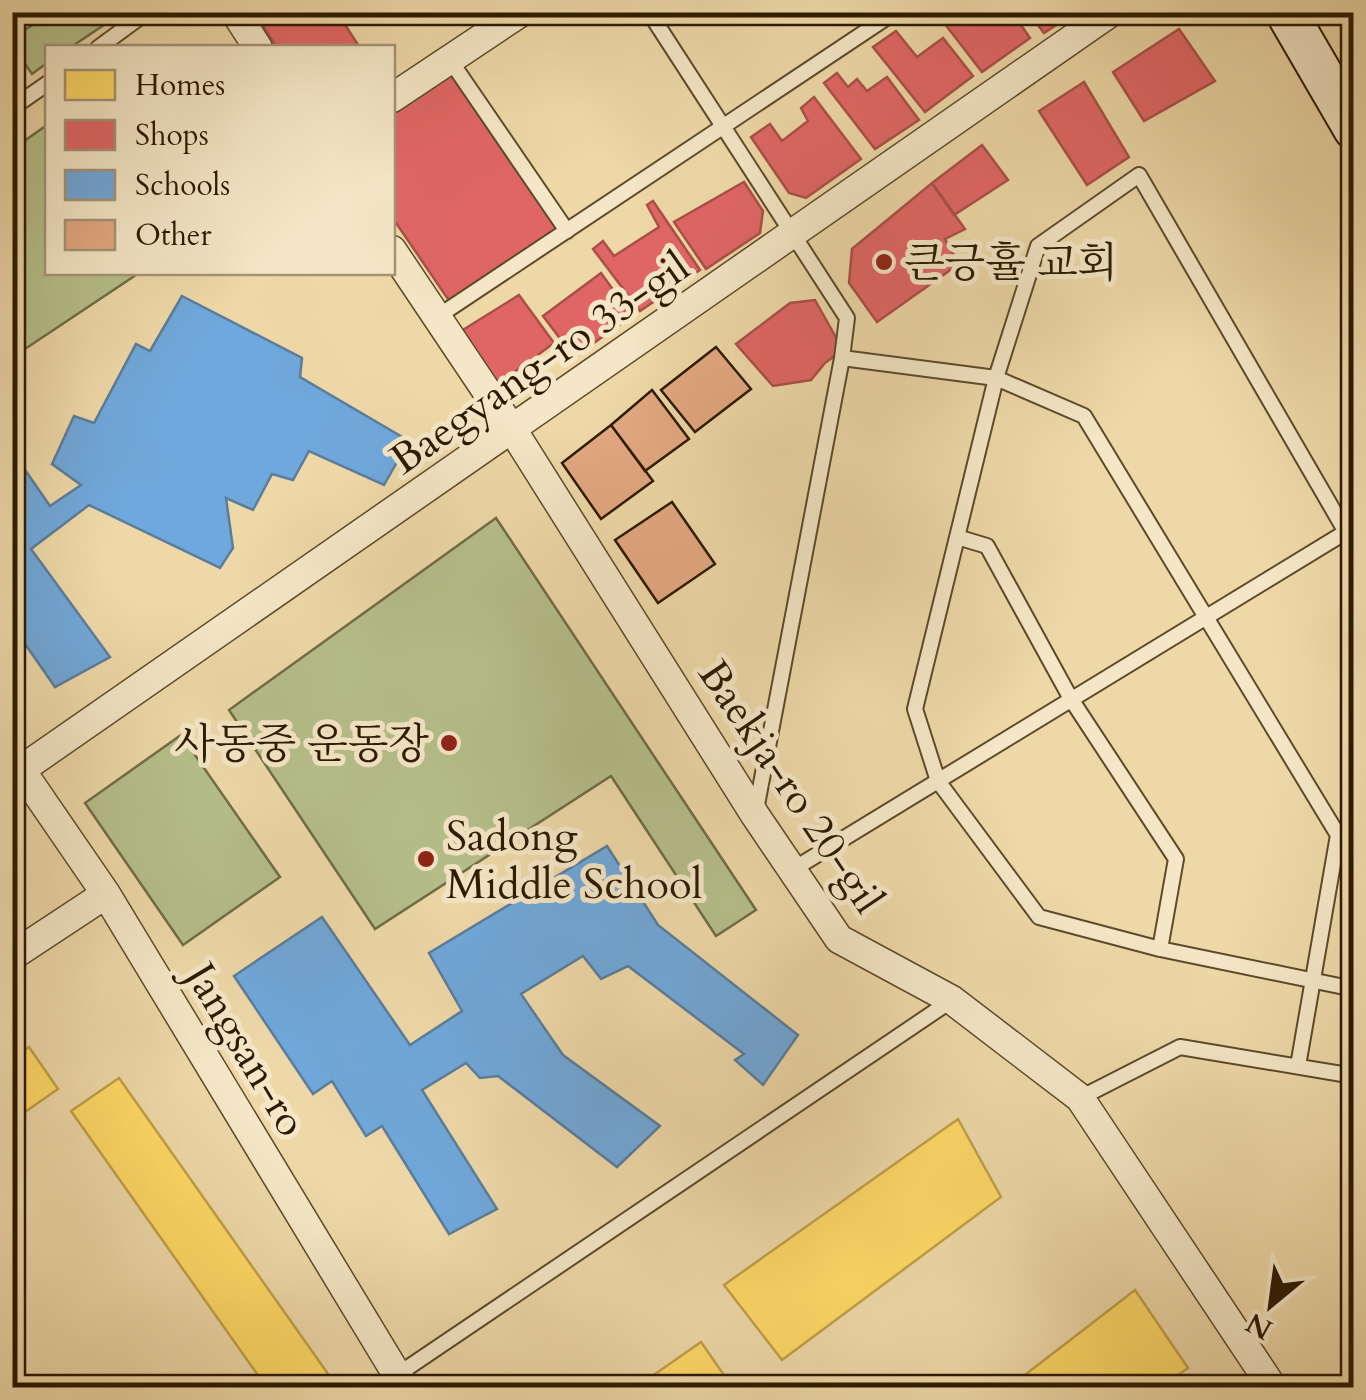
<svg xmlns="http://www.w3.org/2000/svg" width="1366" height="1400" font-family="Cardo,'Noto Serif KR',serif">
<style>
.green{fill:#b5bf8a;stroke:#706c45;stroke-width:2.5}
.homes{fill:#ffd966;stroke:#c0a047;stroke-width:2.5}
.shops{fill:#e06666;stroke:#aa4f47;stroke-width:2.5}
.schools{fill:#6fa8dc;stroke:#5b7d9a;stroke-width:2.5}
.building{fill:#e3a881;stroke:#2c1a00;stroke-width:2.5}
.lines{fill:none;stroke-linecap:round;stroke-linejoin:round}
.lane-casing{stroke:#5c4a2a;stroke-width:18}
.street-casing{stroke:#5c4a2a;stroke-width:31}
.secondary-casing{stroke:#2c1a00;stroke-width:44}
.lane{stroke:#f4e6c6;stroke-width:14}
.street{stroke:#f4e6c6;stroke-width:28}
.secondary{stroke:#f4e6c6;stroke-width:40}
.poi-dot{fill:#8f2418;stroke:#f4e6c6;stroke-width:4}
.labels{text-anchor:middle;stroke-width:10;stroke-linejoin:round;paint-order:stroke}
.poi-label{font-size:42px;fill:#2c1a00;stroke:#f4e6c6;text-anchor:start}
.street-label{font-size:42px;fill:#2c1a00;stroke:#f4e6c6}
</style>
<rect width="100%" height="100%" fill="#eed8a8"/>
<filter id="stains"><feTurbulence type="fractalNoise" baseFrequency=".002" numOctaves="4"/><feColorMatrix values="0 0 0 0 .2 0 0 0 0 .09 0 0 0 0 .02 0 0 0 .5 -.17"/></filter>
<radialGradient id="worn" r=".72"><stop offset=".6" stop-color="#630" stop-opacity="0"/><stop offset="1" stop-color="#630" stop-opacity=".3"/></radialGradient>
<!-- green -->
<path class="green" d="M50,13v-1l72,1 -51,34 -23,1 -1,15 -15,11 -19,-28v-8z
M47,125l1,147 91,1 -126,84v-208z
M496,518l260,392 -40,26 -105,-160 -236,153 -146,-219z
M181,735l99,142 -97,68 -98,-142z"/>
<!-- homes -->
<path class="homes" d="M12,12h31l-31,20z
M29,1047l29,42 -46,32v-62z
M119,1078l219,310h-71l-196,-277z
M958,1119l43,78 -219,163 -58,-75z
M1135,1290l53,78 -28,20h-152z
M701,1342l32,46h-98z"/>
<!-- shops -->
<path class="shops" d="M254,12h83l23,36h-83z
M949,12h63l18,26 -48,34 -41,-53z
M1028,12h48l-32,21z
M1179,29l36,52 -71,40 -31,-49z
M896,31l21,26 26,-19 30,38 -48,36 -52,-65z
M837,73l11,14 9,-8 10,12 20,-14 32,43 -44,29 -51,-66z
M453,74l106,154 -109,74 -58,-85v-102z
M1084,82l45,75 -42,28 -48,-74z
M814,97l47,62 -55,39 -17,-5 -38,-56 19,-13 12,17 26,-20 -7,-13z
M982,145l26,35 -54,35 -22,-32z
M744,182l19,29 -3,22 -54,36 -32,-47z
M932,183l33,46 -20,10 14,25 -82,58 -28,-39 3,-34z
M653,201l47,69 -60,41 -47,-62 10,-8 11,15 45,-29 -12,-22z
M601,273l31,43 -58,41 -31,-41z
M519,295l35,48 -49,36 -24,4 -23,-50z
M815,300l28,50 -18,13 -14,17 -38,6 -37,-42 54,-41z"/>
<!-- schools -->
<path class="schools" d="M182,296l120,62 -2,19 109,64 -25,44 -75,-34 -16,29 -21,-6 -19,36 -27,-12 7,50 -13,20 -131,-63 -58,44 79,108 -55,30 -43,-62v-174l38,55 31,-21 -29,-21 22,-48 20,7 42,-79 14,7z
M607,846l51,79 140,110 -35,50 -28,-25 9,-6 -116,-88 -27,13 -18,-23 -62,38 42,61 97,71 -43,41 -119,-91 -18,2 -14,-15 -44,27 75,119 -48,25 -67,-108 -16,10 -34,-55 -19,13 -79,-118 88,-59 88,128 52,-34 -33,-58z"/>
<!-- building -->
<path class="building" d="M716,347l35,42 -56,43 -34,-42z
M652,390l37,49 -44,32 -34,-46z
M611,425l42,56 -52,38 -39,-56z
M672,502l43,62 -57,39 -43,-63z"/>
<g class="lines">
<defs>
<path id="lane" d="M649,12l198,306 -5,40 -86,452
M98,48l49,-36
M450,60l117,171
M12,108l36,-25
M437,317l458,-305
M842,358l154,20 88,38 254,419 -40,231
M957,537l30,9 84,153 105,160 -16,90
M1354,546l-215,-371 -101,71 -42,132 -81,331 23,72 101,136 121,32 194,40
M792,870l562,-343
M1080,1098l100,-51 174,29
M397,1375l555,-375"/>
<path id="street" d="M235,12l23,36
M392,98l129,-86
M392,250l120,179 243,386 84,124 113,61 128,98 193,290
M12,757l94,137 299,494
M12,776l1099,-764
M12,956l94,-62"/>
<path id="secondary" d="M1286,12l68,117"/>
</defs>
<!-- lane casing -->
<use href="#lane" class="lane-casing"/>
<!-- street casing -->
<use href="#street" class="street-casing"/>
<!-- secondary casing -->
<use href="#secondary" class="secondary-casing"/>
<!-- lane -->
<use href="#lane" class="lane"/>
<!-- street -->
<use href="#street" class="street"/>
<!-- secondary -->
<use href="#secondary" class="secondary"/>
</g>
<!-- markers -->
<g class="poi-dot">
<circle cx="884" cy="262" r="10"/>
<circle cx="449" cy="743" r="10"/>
<circle cx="426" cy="859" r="10"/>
</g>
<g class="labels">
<!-- poi labels -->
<g class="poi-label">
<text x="904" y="277">큰긍휼 교회</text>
<text x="429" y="758" text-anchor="end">사동중 운동장</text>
<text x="446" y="850">Sadong<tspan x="446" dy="48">Middle School</tspan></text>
</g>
<!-- street labels -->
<g class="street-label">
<text transform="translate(539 362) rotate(-35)" y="15">Baegyang-ro 33-gil</text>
<text transform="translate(792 786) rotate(56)" y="15">Baekja-ro 20-gil</text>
<text transform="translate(247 1049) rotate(59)" y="15">Jangsan-ro</text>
</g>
</g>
<!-- margin -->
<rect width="1366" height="1400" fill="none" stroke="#eed8a8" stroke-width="50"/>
<rect x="15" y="15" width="1336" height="1370" fill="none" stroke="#2c1a00" stroke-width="5"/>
<rect x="25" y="25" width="1316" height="1350" fill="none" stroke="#2c1a00" stroke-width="2.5"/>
<!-- legend -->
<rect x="45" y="45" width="350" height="230" fill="#f4e6c6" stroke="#a49477" stroke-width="2.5"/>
<rect x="65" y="70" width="50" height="30" fill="#ffd966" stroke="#a49477" stroke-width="2.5"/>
<text x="135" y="95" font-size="30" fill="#2c1a00">Homes</text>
<rect x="65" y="120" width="50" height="30" fill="#e06666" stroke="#a49477" stroke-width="2.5"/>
<text x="135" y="145" font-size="30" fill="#2c1a00">Shops</text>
<rect x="65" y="170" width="50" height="30" fill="#6fa8dc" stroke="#a49477" stroke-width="2.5"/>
<text x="135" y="195" font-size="30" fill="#2c1a00">Schools</text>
<rect x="65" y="220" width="50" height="30" fill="#e3a881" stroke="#a49477" stroke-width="2.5"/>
<text x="135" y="245" font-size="30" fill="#2c1a00">Other</text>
<!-- north arrow -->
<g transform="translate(1271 1305) rotate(209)" stroke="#f4e6c6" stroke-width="8" paint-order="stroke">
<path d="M0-8L18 38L0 25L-18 38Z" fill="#2c1a00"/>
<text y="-15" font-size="28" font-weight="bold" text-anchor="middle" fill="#2c1a00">N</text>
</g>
<rect width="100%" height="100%" filter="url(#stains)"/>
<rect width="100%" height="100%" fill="url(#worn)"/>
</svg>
